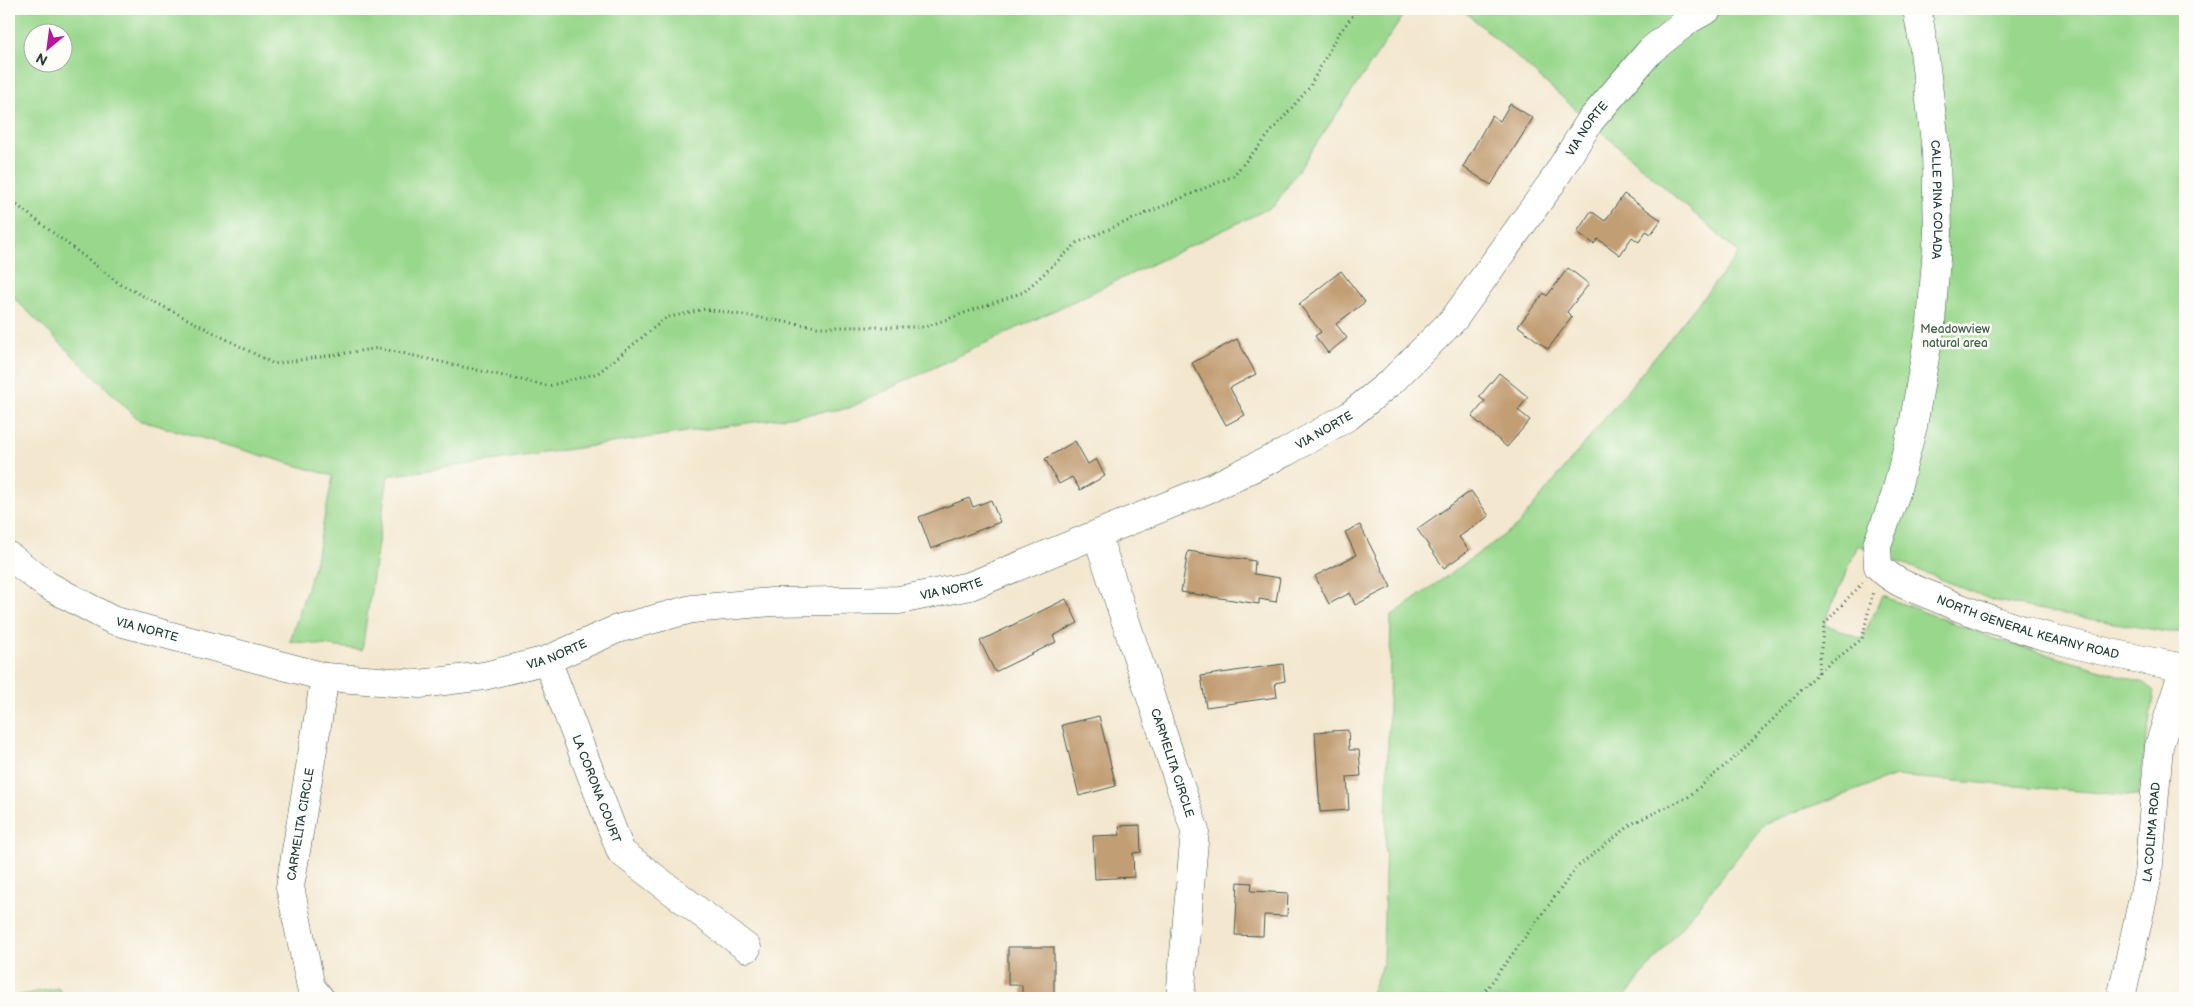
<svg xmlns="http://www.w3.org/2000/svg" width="2194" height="1007" font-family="'Balsamiq Sans',sans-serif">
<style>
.green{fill:#99d78c;stroke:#5c8a60;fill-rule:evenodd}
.building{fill:#c29e75}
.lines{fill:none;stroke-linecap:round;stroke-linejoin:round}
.minor-casing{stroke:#3f564b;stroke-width:29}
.path{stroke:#3f564b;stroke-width:3;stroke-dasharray:1 4;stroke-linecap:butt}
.minor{stroke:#fff;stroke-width:28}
.labels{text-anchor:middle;stroke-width:5;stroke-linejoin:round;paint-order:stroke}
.street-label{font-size:12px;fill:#1f3d34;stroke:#fdfcf7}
.park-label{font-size:12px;fill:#3e644a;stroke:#fdfcf7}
</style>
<rect width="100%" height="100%" fill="#fdfcf7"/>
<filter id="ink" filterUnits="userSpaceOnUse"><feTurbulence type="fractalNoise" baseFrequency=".02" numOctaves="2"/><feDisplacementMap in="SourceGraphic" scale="10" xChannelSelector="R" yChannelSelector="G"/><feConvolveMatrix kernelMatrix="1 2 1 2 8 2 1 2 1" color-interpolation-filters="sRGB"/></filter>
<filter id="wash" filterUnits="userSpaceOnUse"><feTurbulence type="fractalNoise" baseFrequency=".0096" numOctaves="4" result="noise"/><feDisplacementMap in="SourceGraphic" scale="20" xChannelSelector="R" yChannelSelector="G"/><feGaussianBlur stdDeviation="1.12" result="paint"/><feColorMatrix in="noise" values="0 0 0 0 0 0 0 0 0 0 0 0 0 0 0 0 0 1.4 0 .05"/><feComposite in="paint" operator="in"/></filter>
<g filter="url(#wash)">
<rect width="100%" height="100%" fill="#f3e7cf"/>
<!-- green -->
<path class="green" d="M9,9h1399l-134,197 -425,202 -461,68 -26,174 -72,-9 25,-78 18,-87 -194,-56 -130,-127zM32,32h30v30h-30z
M1462,9h723v623h-17l-101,-17 -75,-15 -134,-55 -34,79 38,15 20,-43 113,43 150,44 9,8 -16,105 -243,-20 -130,47 -141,175h-255l14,-35 8,-347 127,-91 221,-272z
M58,988l9,10h-58v-1z"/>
<g id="blocks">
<!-- building -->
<path class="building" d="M1510,104l23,14 -42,67 -28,-18 29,-52 8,6z
M1624,194l37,26 -10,14 -5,-3 -7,11 -7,-5 -12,18 -22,-16 -4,5 -17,-12 14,-21 14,10z
M1568,268l21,16 -22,28 5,5 -24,32 -30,-23 26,-33 3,3z
M1341,271l24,31 -29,22 11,14 -19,15 -13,-17 6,-4 -22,-28z
M1237,339l19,35 -26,14 15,27 -19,10 -34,-62z
M1499,373l29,24 -10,13 12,10 -23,27 -35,-30 13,-16 -6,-4z
M1075,441l13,23 8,-5 9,17 -25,14 -8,-13 -13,7 -14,-25z
M1471,491l18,25 -30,21 10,13 -25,18 -27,-39z
M969,498l4,9 18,-7 9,22 -69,27 -12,-32z
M1360,525l31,62 -36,18 -5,-12 -21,11 -14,-28 41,-21 -11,-23z
M1188,551l67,10 -1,13 26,4 -4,24 -17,-3v5l-78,-12z
M1066,599l12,24 -25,13 3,6 -61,30 -15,-31z
M1283,664l2,17 -10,2 2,14 -71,10 -5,-31z
M1099,716l17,70 -37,10 -17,-71z
M1348,730l1,20h10l2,26 -14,1 2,33 -29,2 -5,-80z
M1140,825l1,27 -8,1 1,24 -39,2 -2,-43 27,-1 -1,-9z
M1238,882l14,1 -1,8 37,2 -1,23 -23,-1 -1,21 -28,-1z
M1008,947h46v51h-32v-13h-14z"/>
</g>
</g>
<g filter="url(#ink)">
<use href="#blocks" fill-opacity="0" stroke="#3f564b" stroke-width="1"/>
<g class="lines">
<defs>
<g id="minor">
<path id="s1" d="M1917,9l6,34 13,108 2,82 -7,90 -18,103 -18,70 -18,49 1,21c16,17 35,22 56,31 80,35 165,55 251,71"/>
<path id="s2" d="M1097,535l98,296 -15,167"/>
<path id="s3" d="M9,556l38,29 65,35 213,57 95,7 64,-8 63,-16 70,-31 75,-20 80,-7 127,-2 71,-14 243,-99 73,-35 63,-36 43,-35 62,-62 99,-138 37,-60 61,-71 39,-31 18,-10"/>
<path id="s4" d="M547,660l74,192 126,96"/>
<path id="s5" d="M320,998l-9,-11 -21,-100 35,-210"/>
<path id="s6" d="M2121,998l27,-123 11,-129 25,-79"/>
</g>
</defs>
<!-- minor casing -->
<use href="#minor" class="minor-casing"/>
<!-- path -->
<path class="path" d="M9,199l111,85 154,80 105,-16 169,38 50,-13 68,-55 39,-9 112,18h108l99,-35 53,-49 156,-67 76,-88 28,-52 21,-27
M1819,672l43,-33 11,-48
M1480,998l97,-131 56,-44 55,-26 53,-45 77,-79 6,-49 40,-43"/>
<!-- minor -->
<use href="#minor" class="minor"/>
</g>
</g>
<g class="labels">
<!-- street labels -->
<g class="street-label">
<text dy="4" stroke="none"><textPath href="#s3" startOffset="1792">VIA NORTE</textPath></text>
<text dy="4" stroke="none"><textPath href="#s1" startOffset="192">CALLE PINA COLADA</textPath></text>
<text dy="4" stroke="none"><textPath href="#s3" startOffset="1388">VIA NORTE</textPath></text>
<text dy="4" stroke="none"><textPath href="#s3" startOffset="982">VIA NORTE</textPath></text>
<text dy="4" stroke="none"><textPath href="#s1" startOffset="729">NORTH GENERAL KEARNY ROAD</textPath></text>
<text dy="4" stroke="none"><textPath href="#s3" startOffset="158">VIA NORTE</textPath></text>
<text dy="4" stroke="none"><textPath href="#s3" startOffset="578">VIA NORTE</textPath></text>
<text dy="4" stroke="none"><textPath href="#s2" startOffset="240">CARMELITA CIRCLE</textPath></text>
<text dy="4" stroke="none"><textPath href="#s4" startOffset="138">LA CORONA COURT</textPath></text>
<text dy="4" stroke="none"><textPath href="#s5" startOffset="180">CARMELITA CIRCLE</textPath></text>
<text dy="4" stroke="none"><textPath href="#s6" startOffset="169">LA COLIMA ROAD</textPath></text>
</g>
<!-- park labels -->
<g class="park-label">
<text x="1955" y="333">Meadowview<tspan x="1955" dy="14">natural area</tspan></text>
</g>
</g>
<!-- margin -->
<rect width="2194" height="1007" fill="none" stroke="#fdfcf7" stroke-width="30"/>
<!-- north arrow -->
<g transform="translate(48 48) rotate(209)"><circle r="24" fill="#fdfcf7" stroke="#a4b0a9"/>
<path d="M0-4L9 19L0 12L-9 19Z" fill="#b5179e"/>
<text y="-8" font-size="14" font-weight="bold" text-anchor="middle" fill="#1f3d34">N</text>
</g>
</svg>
